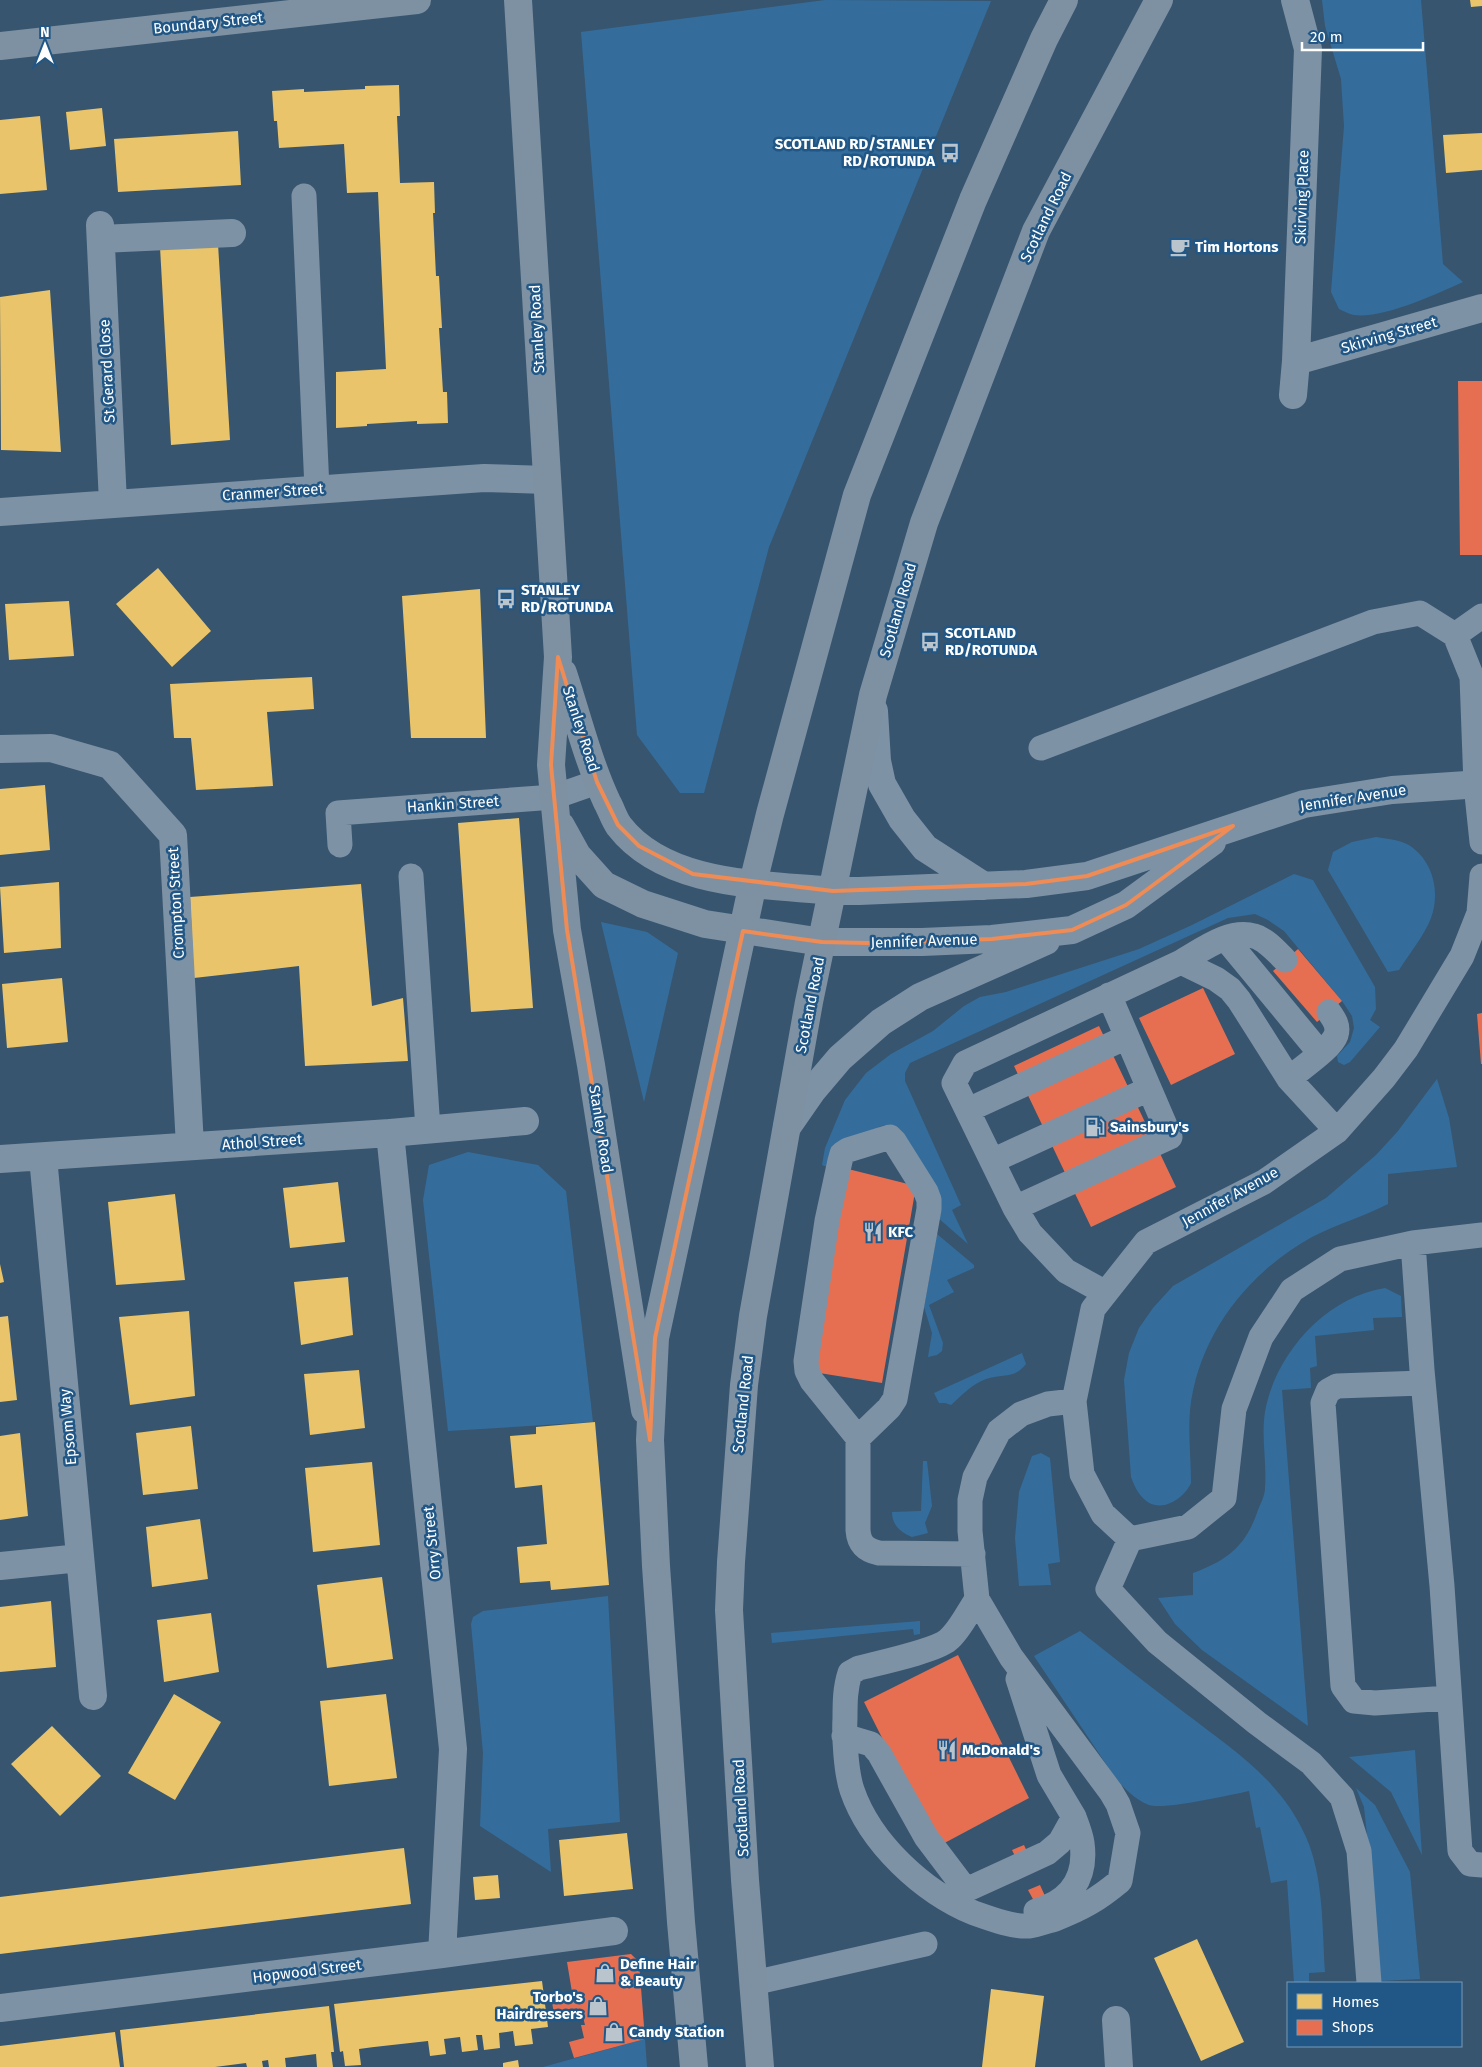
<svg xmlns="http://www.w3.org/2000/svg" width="1482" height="2067" font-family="'Fira Sans',sans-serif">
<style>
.green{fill:#346d9c}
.homes{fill:#e9c46a}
.shops{fill:#e76f51}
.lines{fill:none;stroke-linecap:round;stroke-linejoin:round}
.lane{stroke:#7e92a5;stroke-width:25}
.street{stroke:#7e92a5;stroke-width:28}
.primary{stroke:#7d91a2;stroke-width:28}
.highway{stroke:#7e91a3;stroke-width:28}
.marked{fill:none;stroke:#ef8b55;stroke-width:4;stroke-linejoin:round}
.labels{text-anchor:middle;stroke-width:5;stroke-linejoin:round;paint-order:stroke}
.street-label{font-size:15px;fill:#fff;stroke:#205786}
.poi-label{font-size:15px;font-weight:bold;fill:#fff;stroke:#205786;text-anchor:start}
</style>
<rect width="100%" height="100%" fill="#37556f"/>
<!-- green -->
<path class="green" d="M825,0l166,1 -222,546 -65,246h-24l-43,-58 -56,-703z
M1322,0h99l22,264 20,18c-27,12 -80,37 -109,33 -5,-1 -10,-4 -15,-6l-8,-17 13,-166 -3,-47 -16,-53z
M1376,837c12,2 28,3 37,11 21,16 27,46 18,70 -7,18 -22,36 -32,52l-11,2 -60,-102 5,-18 19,-10z
M1294,874l19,6 62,107 1,22 -6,11 10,7 -30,35 -6,3 -6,-3 -1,-6 13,-14 4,-14 -2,-12 -10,-15 -58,-70 -16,-11 -13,-6 -27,4 -318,145 -5,10v8l56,124 -9,5 16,34 -31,-27 -34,-84c-7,-9 -13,-10 -24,-6l-52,40 -5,-2 3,-17 20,-48 21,-27 25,-19 42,-23 31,-25 16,-9 26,-5 133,-43 53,-24z
M601,922l46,10 31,21 -34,149z
M1437,1079l12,39 8,49 -69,7v30c-25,13 -51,20 -76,33 -65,36 -114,99 -122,173 -2,25 1,49 1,73 -8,17 -32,32 -48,15 -6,-6 -9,-13 -12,-21l-7,-97 5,-27 10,-25 14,-20 20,-22 153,-88 50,-43 22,-24z
M468,1152l70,13 28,26 27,231 -145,9 -25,-231 6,-35z
M937,1234l37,31v3l-27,12 7,12 -25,13 14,38 -1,8 -5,4 -9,2 4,-24 -8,-26z
M1385,1288l16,8 1,21 -29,1 1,12 -59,6 2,30 -7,2 1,20 -29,2 26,336 -106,-76 -27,-26 -17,-26 35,-3v-22c35,-13 53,-27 65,-63 3,-7 7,-15 7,-22 2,-25 -4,-51 0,-76 10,-58 61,-115 120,-124z
M1022,1353l4,11c-13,16 -23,9 -40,15 -14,5 -24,16 -35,26l-6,-2h-6l-5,-10z
M1041,1453l9,5 10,104 -12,2 3,21 -32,1 -4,-48 4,-46 13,-36z
M923,1461h4l5,45 -7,17 3,10 -16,4c-12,-5 -20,-12 -20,-25l29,-1z
M608,1596l12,226 -72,7 3,43 -71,-46 3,-73 -12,-129 2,-7 10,-6z
M920,1621v13l-6,1 -1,-6 -141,14 -1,-10z
M1080,1631c35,28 70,55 105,82 47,36 96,67 121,124 18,41 16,91 19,135l-16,1v10h-15l-7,-103 -16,3 -11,-56 -4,1 -7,-37c-19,4 -85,19 -100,14 -15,-6 -25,-17 -35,-29l-80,-120z
M1415,1750l7,105 -31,-63 -42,-35z
M1356,1788l19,17 35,67 10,107 -40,2 -13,-146 -3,-28z
M645,2039l2,28h-104z"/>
<!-- homes -->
<path class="homes" d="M1470,0h12v6l-11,1z
M399,85l1,31h-3l3,67 34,-1 1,31h-2l3,63h3l3,52h-3l4,64h4l1,31 -31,1v-3l-50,3v2l-31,2v-56l50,-3 -8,-177 -31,1 -3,-49 -65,4 -2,-27h-3l-2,-30 32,-2v3l61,-3v-3z
M102,108l4,38 -36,4 -4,-38z
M40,116l7,74 -47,4v-74z
M238,131l3,54 -123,7 -4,-53z
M1482,133v37l-36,3 -3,-38z
M218,244l12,196 -59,5 -11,-198z
M50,290l11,162 -60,-2 -1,-153z
M158,568l53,63 -39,36 -56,-63z
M480,589l6,149h-75l-9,-142z
M69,601l5,55 -65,4 -4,-56z
M312,677l2,32 -47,3 6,74 -77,4 -5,-52h-17l-4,-54z
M45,785l5,65 -50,5v-66z
M519,818l14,190 -62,4 -13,-189z
M59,882l2,66 -57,5 -4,-66z
M361,884l11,122 31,-8 5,63 -103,5 -6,-100 -105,12 -4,-81z
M62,978l6,64 -61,6 -5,-64z
M338,1182l7,60 -55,6 -7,-60z
M175,1194l10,86 -69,5 -8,-83z
M0,1264l4,18 -4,1z
M348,1277l5,58 -52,10 -7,-63z
M189,1311l6,85 -65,9 -11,-88z
M8,1316l9,84 -17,2v-85z
M359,1370l6,58 -55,7 -6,-61z
M595,1422l14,163 -58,5 -1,-9 -30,2 -3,-36 30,-3 -5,-59 -27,3 -5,-52 26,-2v-7z
M191,1426l7,63 -55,6 -7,-62z
M20,1433l8,83 -28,4v-84z
M372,1462l8,83 -67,7 -8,-84z
M200,1519l8,60 -56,8 -6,-60z
M382,1577l11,82 -66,9 -10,-83z
M51,1601l5,66 -56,5v-65z
M211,1613l8,59 -55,10 -7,-62z
M174,1694l47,28 -46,78 -47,-27z
M386,1694l11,84 -68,8 -9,-85z
M52,1726l49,50 -41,40 -49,-52z
M627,1833l6,56 -69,7 -5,-56z
M404,1848l7,56 -411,50v-57z
M498,1875l2,23 -25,2 -2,-23z
M1197,1939l47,103 -43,19 -47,-103z
M542,1981l6,46 -17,2 2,15 -18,2 -2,-15 -14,2 1,15 -16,2 -2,-15h-6l2,15 -16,2 -2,-15 -16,2 2,15 -16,2 -2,-15 -54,6 -15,2 2,16 -16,1 -2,-15 -3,1 -6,-48z
M991,1989l53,7 -9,71h-53z
M329,2006l5,46h-3l2,15h-16l-1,-13 -31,4 1,9h-17l-1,-7 -6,1 1,6h-16l-1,-4 -31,4h-91l-4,-37z
M115,2032l5,35h-120v-21z
M518,2060l1,7h-16v-4z"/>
<!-- shops -->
<path class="shops" d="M1458,381h24v174h-22z
M1298,949l44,52 -25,21 -44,-51z
M1203,988l32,66 -64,31 -32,-67z
M1482,1013v51h-1l-4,-50z
M1099,1026l77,161 -85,40 -77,-161z
M848,1169l68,17 -34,197 -69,-11z
M958,1655l71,143 -92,49 -73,-145z
M1024,1845l5,11 -11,6 -6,-12z
M1040,1885l5,11 -11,5 -6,-11z
M631,1954l8,8 6,77 -71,19 -5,-16 15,-4 -3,-13h4l-3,-12 -17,3 -1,-4 -10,2 -2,-12 21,-4 -6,-36z"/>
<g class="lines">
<!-- lane -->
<path class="lane" d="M304,196l13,293
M1455,635l27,-19
M1041,748l332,-126 47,-9 35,22 17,42 4,108 6,57
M340,845l-2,-32 216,-16 43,-15
M411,876l17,253
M1482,876l-3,37 -17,43 -56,93 -22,29 -47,53 -73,51 -118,60 -53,67 -19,92 8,73 21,40 27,25 58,-12 36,-29 10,-89 27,-72 31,-47 48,-31 73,-16 69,-8
M1225,938l95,115
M1181,962c21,-12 48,-33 73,-26 12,3 23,16 31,24
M1289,1079c12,-11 42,-30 47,-44 3,-9 -2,-16 -7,-23
M968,1110l159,-73
M992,1161l157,-72
M1015,1208l155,-71 -61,-142
M1413,1243l9,127 20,216 18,265 10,13 12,1
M1104,1292l-38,-21 -36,-38 -15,-25 -61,-125 11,-20 216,-101 35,17 14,10 9,11 50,79 48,52
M1423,1383l-86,3 -9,5 -5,12 20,283 11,15 21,2 74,-5
M858,1438l31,-30 6,-9 34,-190v-9l-3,-8 -32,-51 -4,-4 -42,13 -6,4 -2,7 -13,60 -21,140 1,10 5,10 46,57v92c1,14 7,20 21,23l94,1
M1130,1539l-22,50 49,53 100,81 54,40 31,34 17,54 10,132
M977,1599c-9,13 -17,31 -29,41 -13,11 -70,23 -89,28l-9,5c-5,15 -5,30 -5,45 -1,19 1,54 7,72 18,53 71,102 122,123 17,6 38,14 55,13 9,-1 18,-5 26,-7 28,-11 42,-19 65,-38l8,-48 -10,-29 -7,-12 -100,-135 -34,-58 -7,-68v-31l5,-23 24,-46 22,-17 27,-10 26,-3
M844,1736l27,8 8,9 47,84 40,53 81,-37 13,-11 14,-25 -25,-42 -31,-96
M1036,1911c33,-9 51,-32 46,-68 -1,-8 -5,-18 -8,-26
M753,1983l172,-39"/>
<!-- street -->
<path class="street" d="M100,225l13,278
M101,239l131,-6
M1296,361l186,-53
M1293,395l3,-34 12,-312 -13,-49
M0,512l484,-34 63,2
M874,711l3,50 5,23 20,35 23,29 59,38
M0,749l51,-1 59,17 63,70 17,311
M833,891h26l167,-7 61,-8 217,-72 88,-14 90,-6
M822,942h100l70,-3 80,-9 54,-25 86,-63
M787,1127l25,-36 28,-33 41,-36 39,-25 126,-56
M390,1133l63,616 -11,205
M43,1157l50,539
M0,1159l390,-26 135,-12
M0,1566l80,-8
M0,2008l442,-54 172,-23
M1116,2020l3,47"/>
<!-- primary -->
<path class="primary" d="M518,0l40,657 -7,108 16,165 24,135 54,345
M0,46l417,-46
M563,673c14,43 25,88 44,129 4,7 7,17 12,24 47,61 145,58 214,65
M561,826l16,29 27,30 39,19 62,20 117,18"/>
<!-- highway -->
<path class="highway" d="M694,2067l-13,-145 -25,-356 -6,-126 5,-102 98,-455 17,-69 87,-319 116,-295 71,-161 20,-39
M760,2067l-15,-187 -16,-270 2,-48 13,-177 9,-69 56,-314 64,-307 51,-172 112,-292 123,-231"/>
</g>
<!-- marked area -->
<path class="marked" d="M558,657l39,125 21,43 21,21 54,28 140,17 193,-7 61,-8 146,-50 -107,79 -54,25 -80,9 -125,4 -45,-1 -79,-11 -88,407 -5,102 -83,-510 -16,-165z"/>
<!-- icons -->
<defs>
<symbol id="bus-bare" viewBox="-9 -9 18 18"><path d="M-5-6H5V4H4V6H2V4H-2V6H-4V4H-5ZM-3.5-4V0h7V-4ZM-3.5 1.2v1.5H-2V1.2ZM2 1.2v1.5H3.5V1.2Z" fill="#b9c4cd" stroke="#205786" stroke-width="2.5" paint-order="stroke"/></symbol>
<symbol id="cafe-bare" viewBox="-9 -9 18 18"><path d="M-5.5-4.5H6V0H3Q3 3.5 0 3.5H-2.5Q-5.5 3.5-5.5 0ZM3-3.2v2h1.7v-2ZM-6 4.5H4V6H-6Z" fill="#b9c4cd" stroke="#205786" stroke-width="2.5" paint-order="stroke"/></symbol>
<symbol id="fuel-bare" viewBox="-9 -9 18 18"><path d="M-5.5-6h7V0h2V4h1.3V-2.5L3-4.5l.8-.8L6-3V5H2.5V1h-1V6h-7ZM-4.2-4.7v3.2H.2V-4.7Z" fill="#b9c4cd" stroke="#205786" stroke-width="2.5" paint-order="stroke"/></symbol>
<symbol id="restaurant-bare" viewBox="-9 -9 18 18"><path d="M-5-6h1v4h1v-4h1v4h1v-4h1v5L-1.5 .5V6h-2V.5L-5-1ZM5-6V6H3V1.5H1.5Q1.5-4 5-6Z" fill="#b9c4cd" stroke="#205786" stroke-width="2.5" paint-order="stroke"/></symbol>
<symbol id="shop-bare" viewBox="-9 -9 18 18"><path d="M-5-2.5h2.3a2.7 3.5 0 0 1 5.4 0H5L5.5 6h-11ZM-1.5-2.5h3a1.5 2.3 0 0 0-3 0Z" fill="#b9c4cd" stroke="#205786" stroke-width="2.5" paint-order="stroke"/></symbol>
</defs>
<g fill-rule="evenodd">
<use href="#bus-bare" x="936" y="139" width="28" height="28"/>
<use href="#cafe-bare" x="1166" y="233" width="28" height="28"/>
<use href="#bus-bare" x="492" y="585" width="28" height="28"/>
<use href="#bus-bare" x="916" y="628" width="28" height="28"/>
<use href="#fuel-bare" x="1081" y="1113" width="28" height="28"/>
<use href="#restaurant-bare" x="859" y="1218" width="28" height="28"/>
<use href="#restaurant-bare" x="933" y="1736" width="28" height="28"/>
<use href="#shop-bare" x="591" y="1959" width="28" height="28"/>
<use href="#shop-bare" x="584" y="1992" width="28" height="28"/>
<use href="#shop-bare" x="600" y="2018" width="28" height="28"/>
</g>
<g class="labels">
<!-- street labels -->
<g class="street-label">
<text transform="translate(208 23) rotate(-6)" y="5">Boundary Street</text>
<text transform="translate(1302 197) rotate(-88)" y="5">Skirving Place</text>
<text transform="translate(1046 217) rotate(-64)" y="5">Scotland Road</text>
<text transform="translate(537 329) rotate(-93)" y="5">Stanley Road</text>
<text transform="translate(1389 335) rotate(-16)" y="5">Skirving Street</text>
<text transform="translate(107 371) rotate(-93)" y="5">St Gerard Close</text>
<text transform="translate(273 492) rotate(-4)" y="5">Cranmer Street</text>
<text transform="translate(898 610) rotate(-74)" y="5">Scotland Road</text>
<text transform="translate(581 729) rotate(72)" y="5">Stanley Road</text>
<text transform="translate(1353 798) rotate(-9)" y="5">Jennifer Avenue</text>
<text transform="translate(453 804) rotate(-4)" y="5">Hankin Street</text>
<text transform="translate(176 903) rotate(-93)" y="5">Crompton Street</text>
<text transform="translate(924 941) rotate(-2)" y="5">Jennifer Avenue</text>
<text transform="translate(810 1005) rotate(-79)" y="5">Scotland Road</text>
<text transform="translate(601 1129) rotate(81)" y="5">Stanley Road</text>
<text transform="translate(262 1142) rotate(-4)" y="5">Athol Street</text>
<text transform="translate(1230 1197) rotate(-29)" y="5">Jennifer Avenue</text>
<text transform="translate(743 1404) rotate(-84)" y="5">Scotland Road</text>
<text transform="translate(68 1427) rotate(-95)" y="5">Epsom Way</text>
<text transform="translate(432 1543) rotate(-96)" y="5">Orry Street</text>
<text transform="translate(741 1808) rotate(-93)" y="5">Scotland Road</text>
<text transform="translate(307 1971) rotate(-7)" y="5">Hopwood Street</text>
</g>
<!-- poi labels -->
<g class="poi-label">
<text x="935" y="149" text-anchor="end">SCOTLAND RD/STANLEY<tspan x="935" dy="17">RD/ROTUNDA</tspan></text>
<text x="1195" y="252">Tim Hortons</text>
<text x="521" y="595">STANLEY<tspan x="521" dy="17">RD/ROTUNDA</tspan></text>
<text x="945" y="638">SCOTLAND<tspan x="945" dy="17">RD/ROTUNDA</tspan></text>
<text x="1110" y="1132">Sainsbury's</text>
<text x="888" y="1237">KFC</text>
<text x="962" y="1755">McDonald's</text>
<text x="620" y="1969">Define Hair<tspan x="620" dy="17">&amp; Beauty</tspan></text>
<text x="583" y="2002" text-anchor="end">Torbo's<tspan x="583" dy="17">Hairdressers</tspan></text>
<text x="629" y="2037">Candy Station</text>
</g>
</g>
<!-- legend -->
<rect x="1287" y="1982" width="175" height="65" fill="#205786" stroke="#799ab6"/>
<rect x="1297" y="1994" width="25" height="15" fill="#e9c46a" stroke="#799ab6"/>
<text x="1332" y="2007" font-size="15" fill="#ffffff">Homes</text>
<rect x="1297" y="2020" width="25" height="15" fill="#e76f51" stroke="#799ab6"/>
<text x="1332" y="2032" font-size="15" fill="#ffffff">Shops</text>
<!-- north arrow -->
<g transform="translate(45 45)" stroke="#205786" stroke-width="4" paint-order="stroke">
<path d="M0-4L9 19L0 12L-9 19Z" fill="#ffffff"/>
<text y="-8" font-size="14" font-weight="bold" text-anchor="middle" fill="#ffffff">N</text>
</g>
<!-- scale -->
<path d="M1302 42v8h121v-8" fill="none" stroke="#ffffff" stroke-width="2.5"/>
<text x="1310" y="42" font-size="15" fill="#ffffff" stroke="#205786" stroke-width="4" paint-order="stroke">20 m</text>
</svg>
